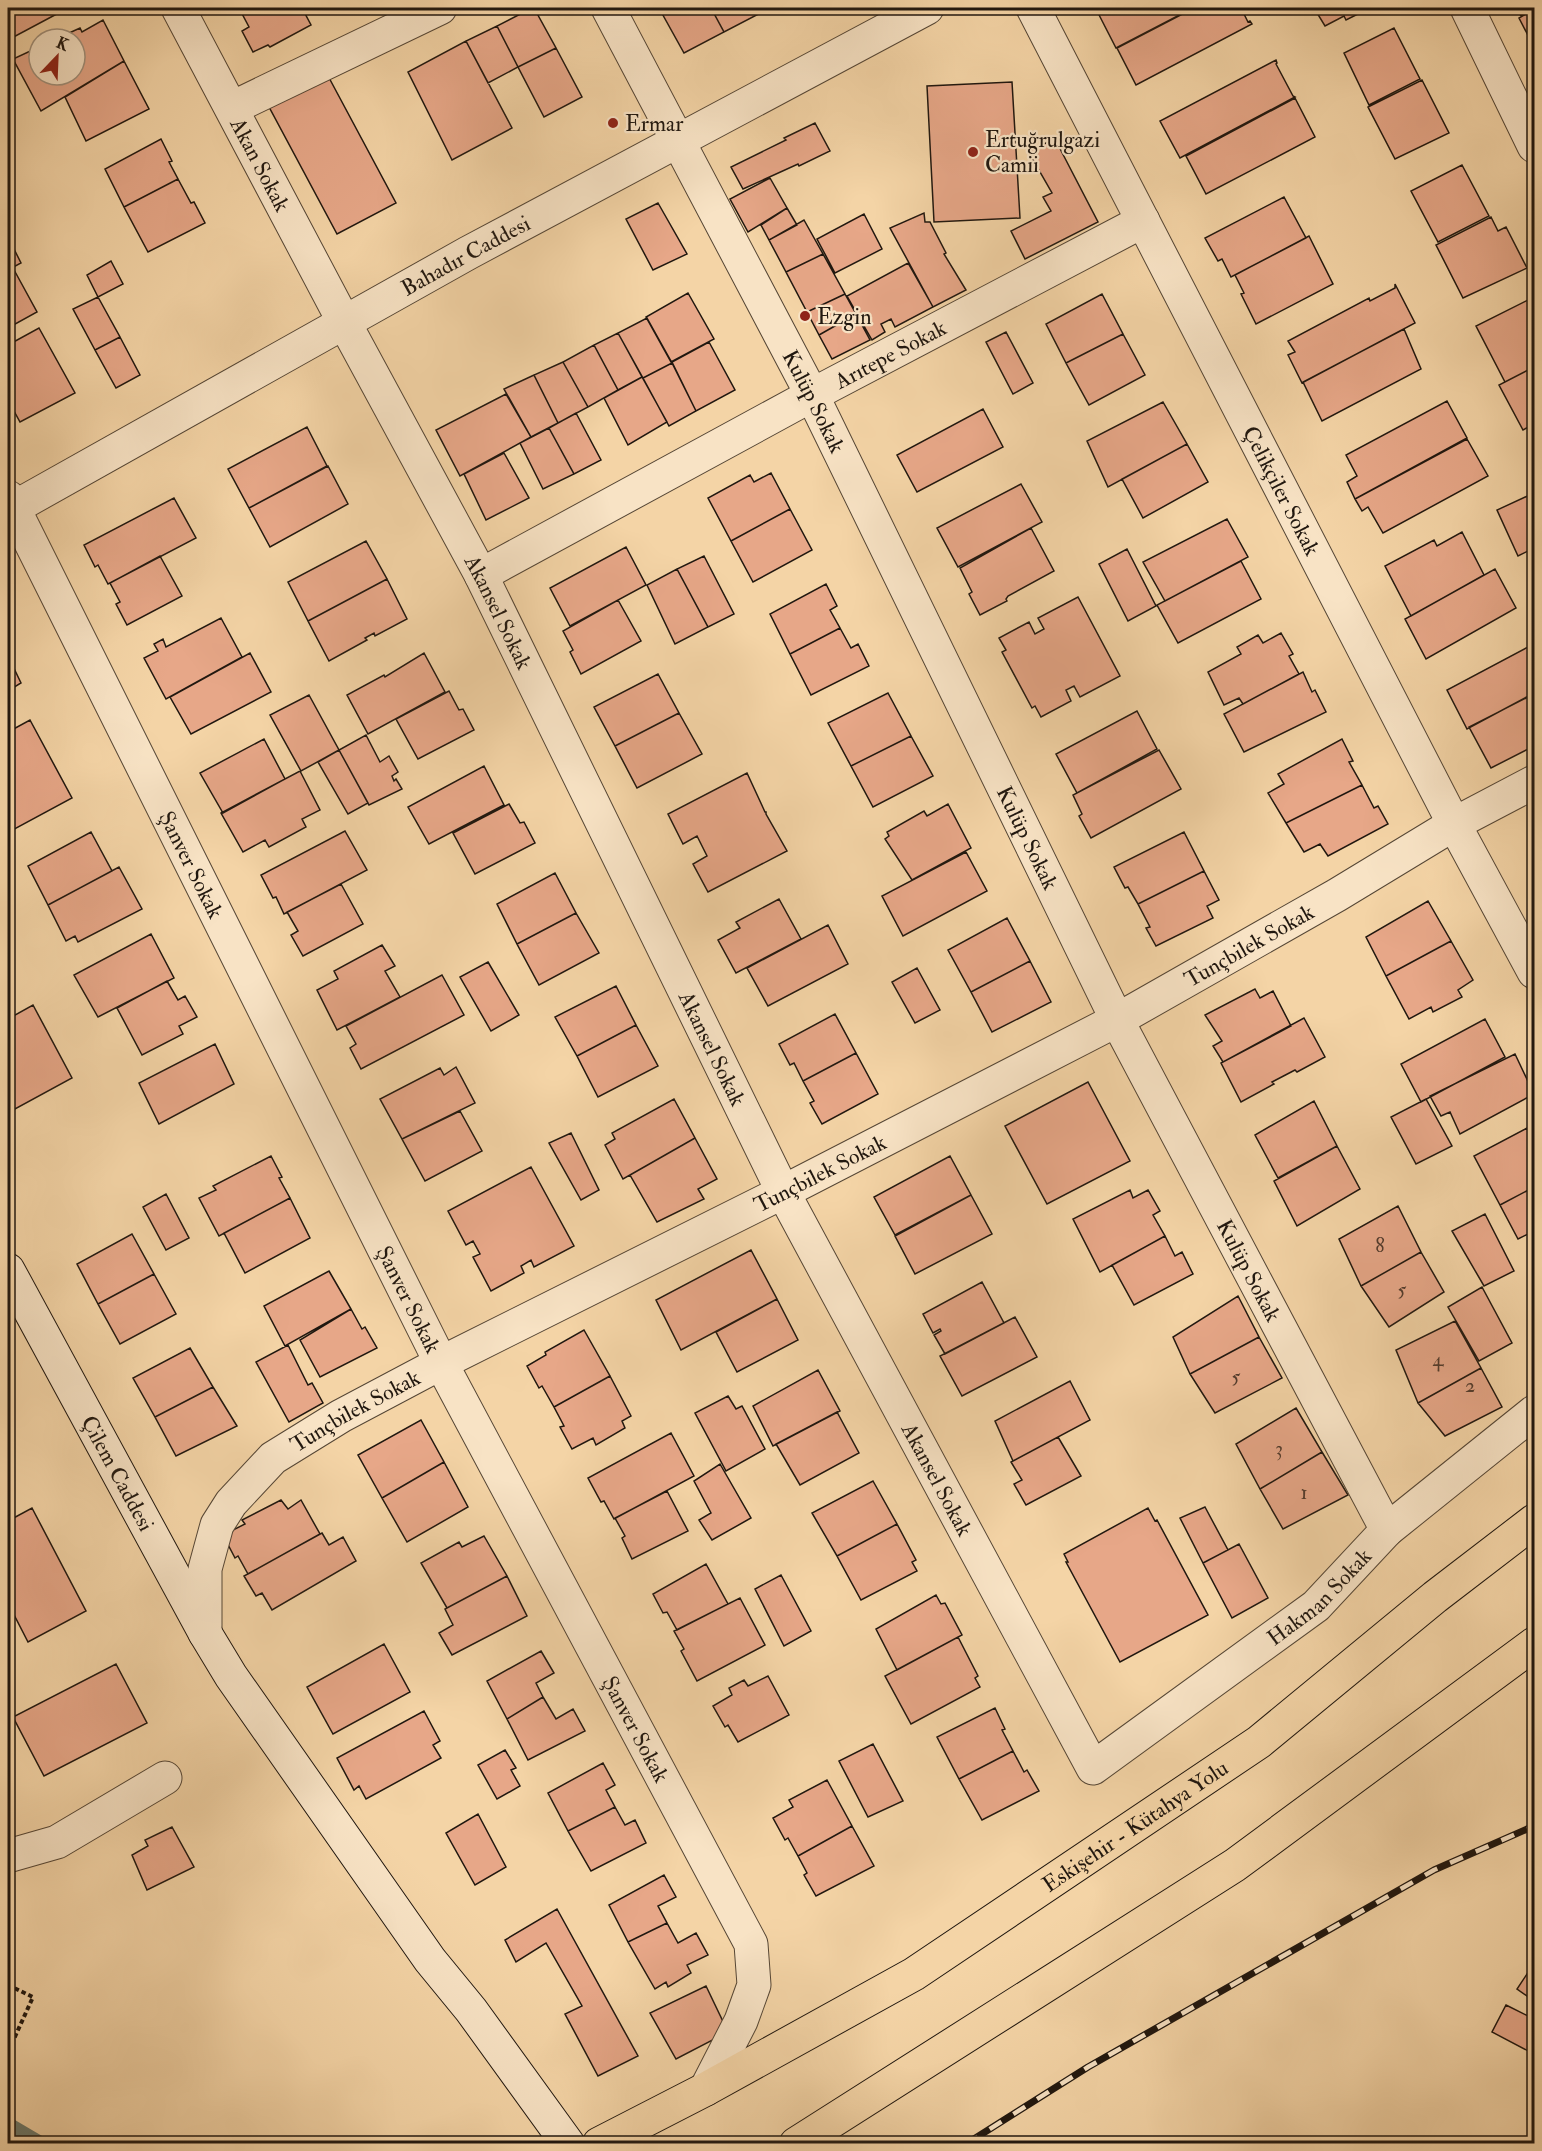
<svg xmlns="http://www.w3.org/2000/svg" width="1542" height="2151" font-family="'IM FELL Double Pica',serif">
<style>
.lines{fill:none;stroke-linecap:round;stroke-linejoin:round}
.stream{stroke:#6a786b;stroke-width:14}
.building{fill:#e7a788;stroke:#20170f;stroke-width:1.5}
.street-casing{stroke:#554635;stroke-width:35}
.secondary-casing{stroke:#20170f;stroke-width:35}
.highway-casing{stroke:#20170f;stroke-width:35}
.path{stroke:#20170f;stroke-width:4;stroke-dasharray:4.5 3;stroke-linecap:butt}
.street{stroke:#f8e3c5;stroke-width:33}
.secondary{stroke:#f8e3c5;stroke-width:33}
.highway{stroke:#f4d4a6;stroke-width:33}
.rail-casing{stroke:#20170f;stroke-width:7}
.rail{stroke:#f8e3c5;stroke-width:4.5;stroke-dasharray:14;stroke-linecap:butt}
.poi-dot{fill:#8f2418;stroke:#f8e3c5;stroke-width:2}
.labels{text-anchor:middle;stroke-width:4.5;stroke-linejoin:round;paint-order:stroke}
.number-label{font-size:20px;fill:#523b2d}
.poi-label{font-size:22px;fill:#20170f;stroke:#f8e3c5;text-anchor:start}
.street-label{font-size:22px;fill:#20170f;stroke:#f8e3c5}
</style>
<rect width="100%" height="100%" fill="#f4d4a6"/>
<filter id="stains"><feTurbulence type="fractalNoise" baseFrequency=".00333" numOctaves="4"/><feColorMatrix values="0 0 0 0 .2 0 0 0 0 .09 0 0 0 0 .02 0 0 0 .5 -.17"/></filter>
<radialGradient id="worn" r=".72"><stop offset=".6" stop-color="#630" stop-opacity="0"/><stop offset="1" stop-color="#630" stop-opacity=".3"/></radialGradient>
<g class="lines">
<!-- stream -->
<path class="stream" d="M8,2124l34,20"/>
</g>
<!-- building -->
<path class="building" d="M8,8h60l-60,32z
M239,8h63l9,17 -41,22 -2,-2 -15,7 -11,-21 7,-4z
M532,8h2l22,40 -38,19 -21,-41z
M659,8h52l13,24 -40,21z
M711,8h59l-46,24z
M1099,8h94l-77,40 -20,-39z
M1194,8h47l7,14 2,-1 2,3 -116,61 -19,-37z
M1314,8h50l2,2 -20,10 -2,-4 -19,10z
M1516,8h18v1l-13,7z
M1534,9v38l-15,-29z
M103,20l21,41 -83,50 -28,-52 26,-12v28h36v-36h-19l24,-11 2,4z
M497,26l21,41 -30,16 -22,-42z
M1394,28l26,51 -51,26 -25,-52z
M466,41l46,87 -60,32 -44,-88z
M556,48l26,49 -38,20 -26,-50z
M1276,60l1,3 -1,1 17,32 2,1 -115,61 -20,-37z
M124,61l25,48 -63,32 -21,-44z
M327,74l69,129 -59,31 -69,-129z
M1422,80l27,53 -54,26 -27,-52z
M1012,82l8,136 -86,4 -7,-136z
M1295,98l20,39 -109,57 -20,-38z
M815,123l15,28 -31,15 -1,-2 -55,25 -12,-22 55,-27 -2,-2z
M161,139l11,22 -3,1 9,17 -54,28 -19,-38z
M1055,139l43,83 -73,37 -14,-28 40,-20 -8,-14 9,-4 -24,-42z
M1462,165l27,51 -51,26 -27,-51z
M770,178l17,30 -39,24 -18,-33z
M178,179l13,24 3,-1 11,21 -57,29 -24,-45z
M1284,197l22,41 -75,39 -9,-18 -4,2 -13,-23z
M658,203l29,51 -34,16 -27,-51z
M787,208l10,17 -28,15 -8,-15z
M924,213l1,9h5l16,31 -2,1 22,36 -33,17 -43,-79z
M864,214l18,35 -47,24 -18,-34z
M1491,217l7,14 8,-4 21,41 -64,30 -27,-53z
M804,220l19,34 -37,18 -17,-32z
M1309,236l24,48 -77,40 -15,-30 3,-1 -9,-18z
M8,237l13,26 -13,7z
M823,254l22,40 -38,18 -21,-40z
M111,261l12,23 -25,13 -11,-22z
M908,263l25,44 -38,20 -4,-8 -10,5 4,8 -13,8 -25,-44z
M13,268l24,44 -29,16v-57z
M1395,284l20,39 -113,60 -14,-28 7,-3 -7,-11 81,-43 1,3 25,-13z
M688,293l26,46 -43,23 -25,-45z
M845,294l11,20 -37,21 -12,-23z
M1102,294l21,40 -57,29 -20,-39z
M98,297l22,40 -25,13 -22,-41z
M1532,298l2,4v65l-29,15 -29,-56z
M856,314l14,26 -38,19 -13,-24z
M647,318l25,45 -29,15 -25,-45z
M39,328l36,65 -55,29 -12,-22v-55z
M1404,329l17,40 -99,52 -19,-39z
M1006,332l27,51 -20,11 -27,-52z
M618,333l24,44 -24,13 -24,-45z
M1123,334l22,41 -56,30 -23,-42z
M120,337l20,38 -24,13 -21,-38z
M709,342l26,48 -39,21 -24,-49z
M594,345l24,45 -30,17 -25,-45z
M563,362l25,45 -30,16 -24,-48z
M672,363l24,48 -27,15 -26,-48z
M1534,367v57l-11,6 -24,-45z
M534,375l24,48 -27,14 -27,-48z
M642,377l25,45 -39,23 -24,-47z
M506,394l25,43 -71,39 -24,-46z
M1447,401l20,37 -112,61 -8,-17 10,-6 -11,-21z
M1163,402l24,42 -79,43 -21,-46z
M983,409l20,38 -86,45 -20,-37z
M576,413l25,47 -27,14 -25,-46z
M307,427l20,39 -78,42 -21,-39z
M549,428l25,46 -31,15 -23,-46z
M1467,439l21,37 -105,57 -15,-26 -6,4 -7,-12z
M1187,444l21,38 -65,36 -21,-39z
M504,453l25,45 -43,22 -22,-46z
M328,466l20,38 -78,43 -21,-39z
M771,473l19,36 -59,32 -23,-43 42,-23 4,7z
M1021,484l21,38 -84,45 -21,-39z
M1534,493v55l-16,8 -21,-46z
M174,498l22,40 -88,46 -10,-19 -3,2 -11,-22z
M790,509l22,41 -59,32 -22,-41z
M1227,519l21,38 -83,44 -22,-39z
M1031,528l23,43 -46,25 -2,3 1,2 -27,14 -11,-21 3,-2 -12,-24z
M1462,532l22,43 -73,41 -26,-50 49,-26 3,6z
M366,541l21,38 -79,42 -20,-39z
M626,547l20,38 -76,41 -20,-38z
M1127,549l29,57 -28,15 -29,-57z
M160,556l22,40 -55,29 -11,-21 4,-2 -10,-19z
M704,556l30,58 -26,13 -31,-58z
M1241,561l20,38 -83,44 -21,-38z
M677,569l31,58 -33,17 -28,-59z
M1495,569l21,39 -90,51 -21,-40z
M387,579l20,40 -32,17 -1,-3 -9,5 2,2 -38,21 -21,-40z
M826,584l11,22 -7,4 10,18 -50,26 -20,-40z
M1078,597l42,79 -40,21 -6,-11 -8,4 5,11 -30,16 -6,-11 -3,2 -30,-56 4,-2 -7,-12 30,-16 6,12 9,-5 -6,-11z
M618,600l23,41 -60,33 -11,-22 3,-2 -10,-19z
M221,618l21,39 -76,42 -22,-41 14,-7 -4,-7 9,-5 3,8z
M840,628l11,20 7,-4 11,22 -58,29 -21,-41z
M1281,633l12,21 -4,2 10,18 -56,30 -4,-6 -15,7 -16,-33 33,-18 -4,-7 21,-12 5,8z
M1528,647l6,12v34l-67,36 -20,-39z
M250,653l21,39 -80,42 -21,-37z
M424,653l21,39 -77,42 -21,-39 37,-20 1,2z
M8,656l13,27 -13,8z
M1303,672l9,20 3,-2 11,22 -82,40 -20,-38z
M658,674l21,39 -64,33 -21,-39z
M449,691l10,19 4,-1 11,21 -56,29 -22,-40z
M888,693l23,43 -60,30 -23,-43z
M309,695l30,55 -38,21 -31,-56z
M1530,696l4,8v42l-43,22 -22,-41z
M1137,711l20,38 -80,44 -21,-39z
M679,713l23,41 -65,34 -22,-42z
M30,720l42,78 -63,34 -1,-4v-96z
M366,735l14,27 9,-6 9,16 -6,4 2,5 2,-2 6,10 -33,16 -30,-55z
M911,736l22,40 -60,31 -22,-41z
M264,739l21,40 -62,34 -23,-40z
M1342,739l11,22 -4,1 13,23 -76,38 -18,-30 16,-9 -6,-10z
M339,750l29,53 -20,11 -30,-52z
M1159,750l22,39 -90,49 -12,-22 3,-2 -9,-19z
M484,766l20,39 -75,39 -21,-37z
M300,771l20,39 -18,9 4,8 -37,20 -4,-7 -22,12 -22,-39z
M747,773l18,39h1v2l21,37 -79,41 -15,-28 14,-8 -10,-20 -14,8 -15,-30z
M1362,785l12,23 4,-2 10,18 -60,32 -8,-12 -16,8 -18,-29z
M509,804l11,19 4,-1 11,21 -60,31 -22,-41z
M948,804l23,44 -59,32 -27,-41 4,-3 -2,-4 37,-21 3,5z
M345,831l22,39 -83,44 -8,-17 -3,1 -12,-23z
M91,832l21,39 -64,34 -20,-39z
M1184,832l20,39 -66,33 -10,-17 -3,1 -11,-21z
M966,852l21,39 -84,45 -21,-40z
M119,867l23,42 -64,33 -3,-6 -9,5 -18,-36z
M1204,871l15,29 -12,6 6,12 -57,28 -10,-18 4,-1 -12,-23z
M555,873l21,40 -59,31 -20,-40z
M341,884l22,40 -60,32 -12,-21 7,-4 -11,-19z
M779,899l22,40 -65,34 -18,-33 22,-12 -4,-6z
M1428,901l23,40 -65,35 -20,-39z
M576,913l23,40 -60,32 -22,-41z
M1007,918l23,43 -59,31 -23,-42z
M828,925l20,39 -80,42 -21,-38z
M151,934l23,44 -76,39 -24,-42z
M1451,941l22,39 -15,10 4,7 -29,15 -2,-5 -22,12 -23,-43z
M382,945l13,21 -10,5 15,26 -63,33 -20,-40 21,-11 -4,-8z
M1030,961l21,41 -59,30 -21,-40z
M488,962l31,53 -28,16 -31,-54z
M917,968l23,42 -25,13 -23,-41z
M442,975l22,40 -103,54 -11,-21 6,-4 -10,-18z
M167,981l11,19 7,-4 12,21 -18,9 4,8 -41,21 -25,-47z
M616,986l20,39 -59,31 -22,-39z
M1255,989l5,9 13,-7 18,35 -68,36 -10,-16 9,-5 -17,-26z
M33,1005l39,73 -57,31 -7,-15v-75z
M835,1014l21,39 -53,28 -9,-18 -4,2 -11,-21z
M1304,1018l21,39 -28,15 -2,-2 -23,12 2,2 -33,18 -20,-39z
M1485,1019l20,38 -84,45 -20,-38z
M636,1025l22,41 -60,31 -21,-41z
M215,1044l19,40 -75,40 -20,-41z
M856,1053l22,41 -56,30 -12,-21 4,-2 -11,-20z
M1515,1054l19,40 -74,40 -10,-22 -9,4 -11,-20z
M456,1067l19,36 -73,36 -22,-40 60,-31 4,7z
M1088,1082l42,79 -83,43 -42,-78z
M674,1099l21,39 -72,41 -18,-34 10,-6 -3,-6z
M1426,1099l26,47 -36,18 -25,-47z
M1314,1101l23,45 -59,32 -23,-43z
M460,1111l22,40 -57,30 -23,-42z
M1527,1128l2,5 5,-3v57l-34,18 -26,-49z
M571,1133l28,57 -18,10 -32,-57z
M695,1138l22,41 -19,10 6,10 -47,23 -27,-47z
M1337,1146l23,43 -63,37 -23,-45z
M271,1156l11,21 -3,1 11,20 -71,38 -20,-38 17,-8 -3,-4z
M950,1156l21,39 -76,40 -21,-38z
M531,1167l43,79 -40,21 -3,-7 -10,6 3,7 -33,18 -18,-34 7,-3 -7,-13 -7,4 -18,-34z
M1534,1187v58l-6,-11 -10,5 -18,-34z
M1130,1190l3,8 15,-8 12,21 -7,4 12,21 -65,36 -27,-53z
M166,1194l23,44 -23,12 -23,-43z
M971,1195l21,39 -77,40 -20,-38z
M290,1198l20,40 -65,35 -21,-40z
M1398,1206l23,46 -60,34 -22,-47z
M1485,1214l29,57 -30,15 -32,-55z
M132,1234l22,40 -56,30 -21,-40z
M1165,1236l10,20 7,-4 11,22 -59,31 -22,-40z
M751,1250l26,49 -96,51 -25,-50z
M1421,1252l23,40 -55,35 -28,-41z
M329,1271l22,38 -66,37 -21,-40z
M154,1274l22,40 -56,30 -22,-40z
M982,1282l22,41 -59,31 -11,-19 7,-4 -1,-2 -7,4 -10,-19z
M1482,1287l30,56 -33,18 -31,-54z
M1238,1296l21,41 -69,37 -17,-37z
M777,1299l21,41 -61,32 -21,-40z
M351,1309l11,20 3,-2 12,21 -57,29 -20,-37z
M1015,1317l22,40 -75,39 -22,-40z
M1455,1321l26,47 -63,35 -22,-53z
M584,1330l26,46 -56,31 -12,-21 -3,2 -12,-22 19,-11 -1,-3z
M1259,1337l23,41 -67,35 -25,-39z
M288,1345l20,40 4,-2 11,20 -34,19 -33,-60z
M190,1348l23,39 -58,30 -22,-39z
M1481,1368l21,39 -57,29 -27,-33z
M818,1370l22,41 -67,35 -20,-40z
M610,1376l21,40 -9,5 3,7 -29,17 -3,-7 -21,11 -12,-22 4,-1 -10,-19z
M1070,1381l20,39 -77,41 -18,-40z
M213,1387l24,39 -61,30 -21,-39z
M728,1396l8,13 6,-3 23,43 -39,22 -31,-58z
M1296,1408l26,44 -62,37 -24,-45z
M837,1412l22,41 -59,32 -24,-41z
M421,1420l23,42 -62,36 -24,-43z
M671,1433l23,43 -80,43 -10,-18 -3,1 -13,-24z
M1058,1437l23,39 -55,29 -12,-21 8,-4 -11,-18z
M1322,1452l26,43 -65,34 -23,-40z
M444,1462l24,45 -61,35 -25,-44z
M720,1464l31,54 -39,22 -13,-20 12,-7 -17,-32z
M873,1481l24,43 -60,32 -25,-43z
M667,1491l21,40 -56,28 -10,-21 3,-2 -10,-18z
M281,1500l7,9 13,-9 19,34 -72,40 -10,-18 -3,2 -12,-23 22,-11 -3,-4z
M1205,1507l23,43 -25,13 -23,-45z
M32,1508l54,103 -58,31 -20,-39v-82z
M1148,1508l7,13 2,-1 51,95 -88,47 -54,-100h2l-4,-8z
M897,1524l19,36 -4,2 5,9 -56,29 -24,-44z
M322,1533l7,12 14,-8 13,24 -84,49 -10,-17 -6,3 -12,-20z
M484,1536l23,40 -60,32 -26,-45 38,-21 3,5z
M1239,1544l29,54 -36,20 -29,-55z
M706,1564l22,40 -51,26 -10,-18 -4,1 -10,-19z
M781,1575l30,56 -27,15 -29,-57z
M507,1576l20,40 -75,39 -13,-22 14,-8 -8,-16z
M936,1595l5,9 4,-1 17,32 -65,35 -21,-41z
M740,1598l25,47 -68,36 -16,-30 3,-2 -10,-18z
M958,1637l20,39 -3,2 5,9 -69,37 -26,-48z
M384,1644l26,48 -77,42 -26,-47z
M541,1651l13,22 -18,10 7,14 -36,22 -20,-38z
M116,1664l31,59 -103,53 -31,-59z
M768,1676l21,39 -51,27 -10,-17 -3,2 -12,-21 19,-11 -3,-7 15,-8 4,6z
M543,1697l13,22 17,-10 12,22 -57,29 -21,-41z
M995,1708l10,21 -3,1 11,21 -54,28 -22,-42z
M424,1711l16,30 -7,4 8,13 -75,41 -7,-13 -5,4 -17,-32z
M873,1744l30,57 -35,16 -29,-56z
M505,1750l11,18 -5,2 9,16 -23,13 -19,-34z
M1013,1751l11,21 3,-2 12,21 -57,29 -23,-41z
M603,1763l12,22 -9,5 9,17 -47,24 -20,-38z
M827,1780l25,46 -54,30 -10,-18 -3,2 -12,-22 20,-11 -4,-7z
M615,1807l10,18 10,-5 11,23 -55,28 -23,-40z
M478,1814l28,53 -31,18 -29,-52z
M852,1826l22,40 -58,30 -12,-21 3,-2 -9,-17z
M172,1827l22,40 -47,23 -15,-35 16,-9 -3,-6z
M664,1875l12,22 -18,9 9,17 -39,19 -19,-37z
M557,1909l81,147 -40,20 -33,-62 17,-8 -36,-63 -30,19 -11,-22z
M667,1923l11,20 18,-10 12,22 -21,10 4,8 -23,14 -2,-5 -11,7 -27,-47z
M1533,1965l1,1v35l-17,-12z
M706,1986l22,46 -52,27 -26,-46z
M1506,2005l28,14v35l-42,-22z"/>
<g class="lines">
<defs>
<g id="street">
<path id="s1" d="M178,8l166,314 137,253 302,617 310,576 223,-162 71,-76 147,-118"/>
<path id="s2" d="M608,8l204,387 305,625 270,510"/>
<path id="s3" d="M1033,8l421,816 80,148"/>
<path d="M1467,8l67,138"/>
<path d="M232,108l208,-100"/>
<path id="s4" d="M8,497l433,866 310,581 3,41 -13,36 -35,68"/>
<path id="s5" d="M8,511l460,-258 459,-245"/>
<path id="s6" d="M481,575l331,-180 331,-174"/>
<path id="s7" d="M205,1633v-64l12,-44 14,-22 42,-45 68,-42 100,-53 342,-171 334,-172 220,-125 117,-71 80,-42"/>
<path d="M8,1856l49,-14 108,-64"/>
</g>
<g id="secondary">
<path id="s8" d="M8,1270l197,363 26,43 199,284 41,50 97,134"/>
</g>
<g id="highway">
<path id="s9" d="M599,2144l107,-55 208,-115 345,-232 176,-145 99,-76"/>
<path d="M796,2144l439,-279 299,-221"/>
</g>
</defs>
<!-- street casing -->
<use href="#street" class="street-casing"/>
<!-- secondary casing -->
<use href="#secondary" class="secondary-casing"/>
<!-- highway casing -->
<use href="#highway" class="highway-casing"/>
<!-- path -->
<path class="path" d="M8,1985l25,12 -25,55"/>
<!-- street -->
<use href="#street" class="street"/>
<!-- secondary -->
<use href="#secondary" class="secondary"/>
<!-- highway -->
<use href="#highway" class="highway"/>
<defs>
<path id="rail" d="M966,2144l122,-77 346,-197 100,-44"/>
</defs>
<!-- rail casing -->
<use href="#rail" class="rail-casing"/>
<!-- rail -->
<use href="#rail" class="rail"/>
</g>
<!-- markers -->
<g class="poi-dot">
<circle cx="613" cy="123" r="6"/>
<circle cx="973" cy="152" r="6"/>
<circle cx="805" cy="316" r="6"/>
</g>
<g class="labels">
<!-- number labels -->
<g class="number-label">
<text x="1380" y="1252">8</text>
<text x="1402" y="1296">5</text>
<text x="1438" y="1366">4</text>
<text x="1236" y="1383">5</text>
<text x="1470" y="1392">2</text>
<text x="1279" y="1455">3</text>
<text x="1304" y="1499">1</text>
</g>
<!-- poi labels -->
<g class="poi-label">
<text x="625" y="131">Ermar</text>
<text x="985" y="147">Ertuğrulgazi<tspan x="985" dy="25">Camii</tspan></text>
<text x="817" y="324">Ezgin</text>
</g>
<!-- street labels -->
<g class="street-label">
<text dy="8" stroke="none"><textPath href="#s1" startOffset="177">Akan Sokak</textPath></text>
<text dy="8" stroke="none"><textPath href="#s5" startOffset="524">Bahadır Caddesi</textPath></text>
<text dy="8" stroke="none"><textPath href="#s6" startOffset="465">Arıtepe Sokak</textPath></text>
<text dy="8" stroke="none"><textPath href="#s2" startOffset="444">Kulüp Sokak</textPath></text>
<text dy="8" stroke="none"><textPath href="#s3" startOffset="543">Çelikçiler Sokak</textPath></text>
<text dy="8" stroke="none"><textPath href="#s1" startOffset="684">Akansel Sokak</textPath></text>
<text dy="8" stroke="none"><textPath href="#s2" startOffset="930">Kulüp Sokak</textPath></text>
<text dy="8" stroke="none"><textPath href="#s4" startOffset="411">Şanver Sokak</textPath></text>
<text dy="8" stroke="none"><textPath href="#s7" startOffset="1300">Tunçbilek Sokak</textPath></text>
<text dy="8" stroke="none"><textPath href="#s1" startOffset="1170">Akansel Sokak</textPath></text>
<text dy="8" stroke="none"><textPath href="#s7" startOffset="814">Tunçbilek Sokak</textPath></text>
<text dy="8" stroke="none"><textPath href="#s2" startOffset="1416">Kulüp Sokak</textPath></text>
<text dy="8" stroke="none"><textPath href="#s4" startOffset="897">Şanver Sokak</textPath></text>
<text dy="8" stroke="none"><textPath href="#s7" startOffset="292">Tunçbilek Sokak</textPath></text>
<text dy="8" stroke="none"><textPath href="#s8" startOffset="231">Çilem Caddesi</textPath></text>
<text dy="8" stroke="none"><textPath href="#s1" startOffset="1656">Akansel Sokak</textPath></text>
<text dy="8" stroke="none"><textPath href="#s1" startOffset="2268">Hakman Sokak</textPath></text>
<text dy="8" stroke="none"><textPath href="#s4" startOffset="1383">Şanver Sokak</textPath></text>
<text dy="8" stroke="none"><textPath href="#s9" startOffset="624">Eskişehir - Kütahya Yolu</textPath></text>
</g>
</g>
<!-- margin -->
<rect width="1542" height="2151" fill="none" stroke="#f4d4a6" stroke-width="30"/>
<rect x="9" y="9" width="1524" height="2133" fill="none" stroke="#20170f" stroke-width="3"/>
<rect x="15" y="15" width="1512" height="2121" fill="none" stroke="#20170f" stroke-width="1.5"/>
<!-- north arrow -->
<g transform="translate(57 57) rotate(23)"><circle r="28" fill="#f8e3c5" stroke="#a2917c" stroke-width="1.5"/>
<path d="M0-4.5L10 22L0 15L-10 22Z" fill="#8f2418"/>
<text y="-9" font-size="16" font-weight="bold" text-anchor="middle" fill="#20170f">K</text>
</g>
<rect width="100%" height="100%" filter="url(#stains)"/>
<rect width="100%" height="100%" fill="url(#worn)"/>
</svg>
